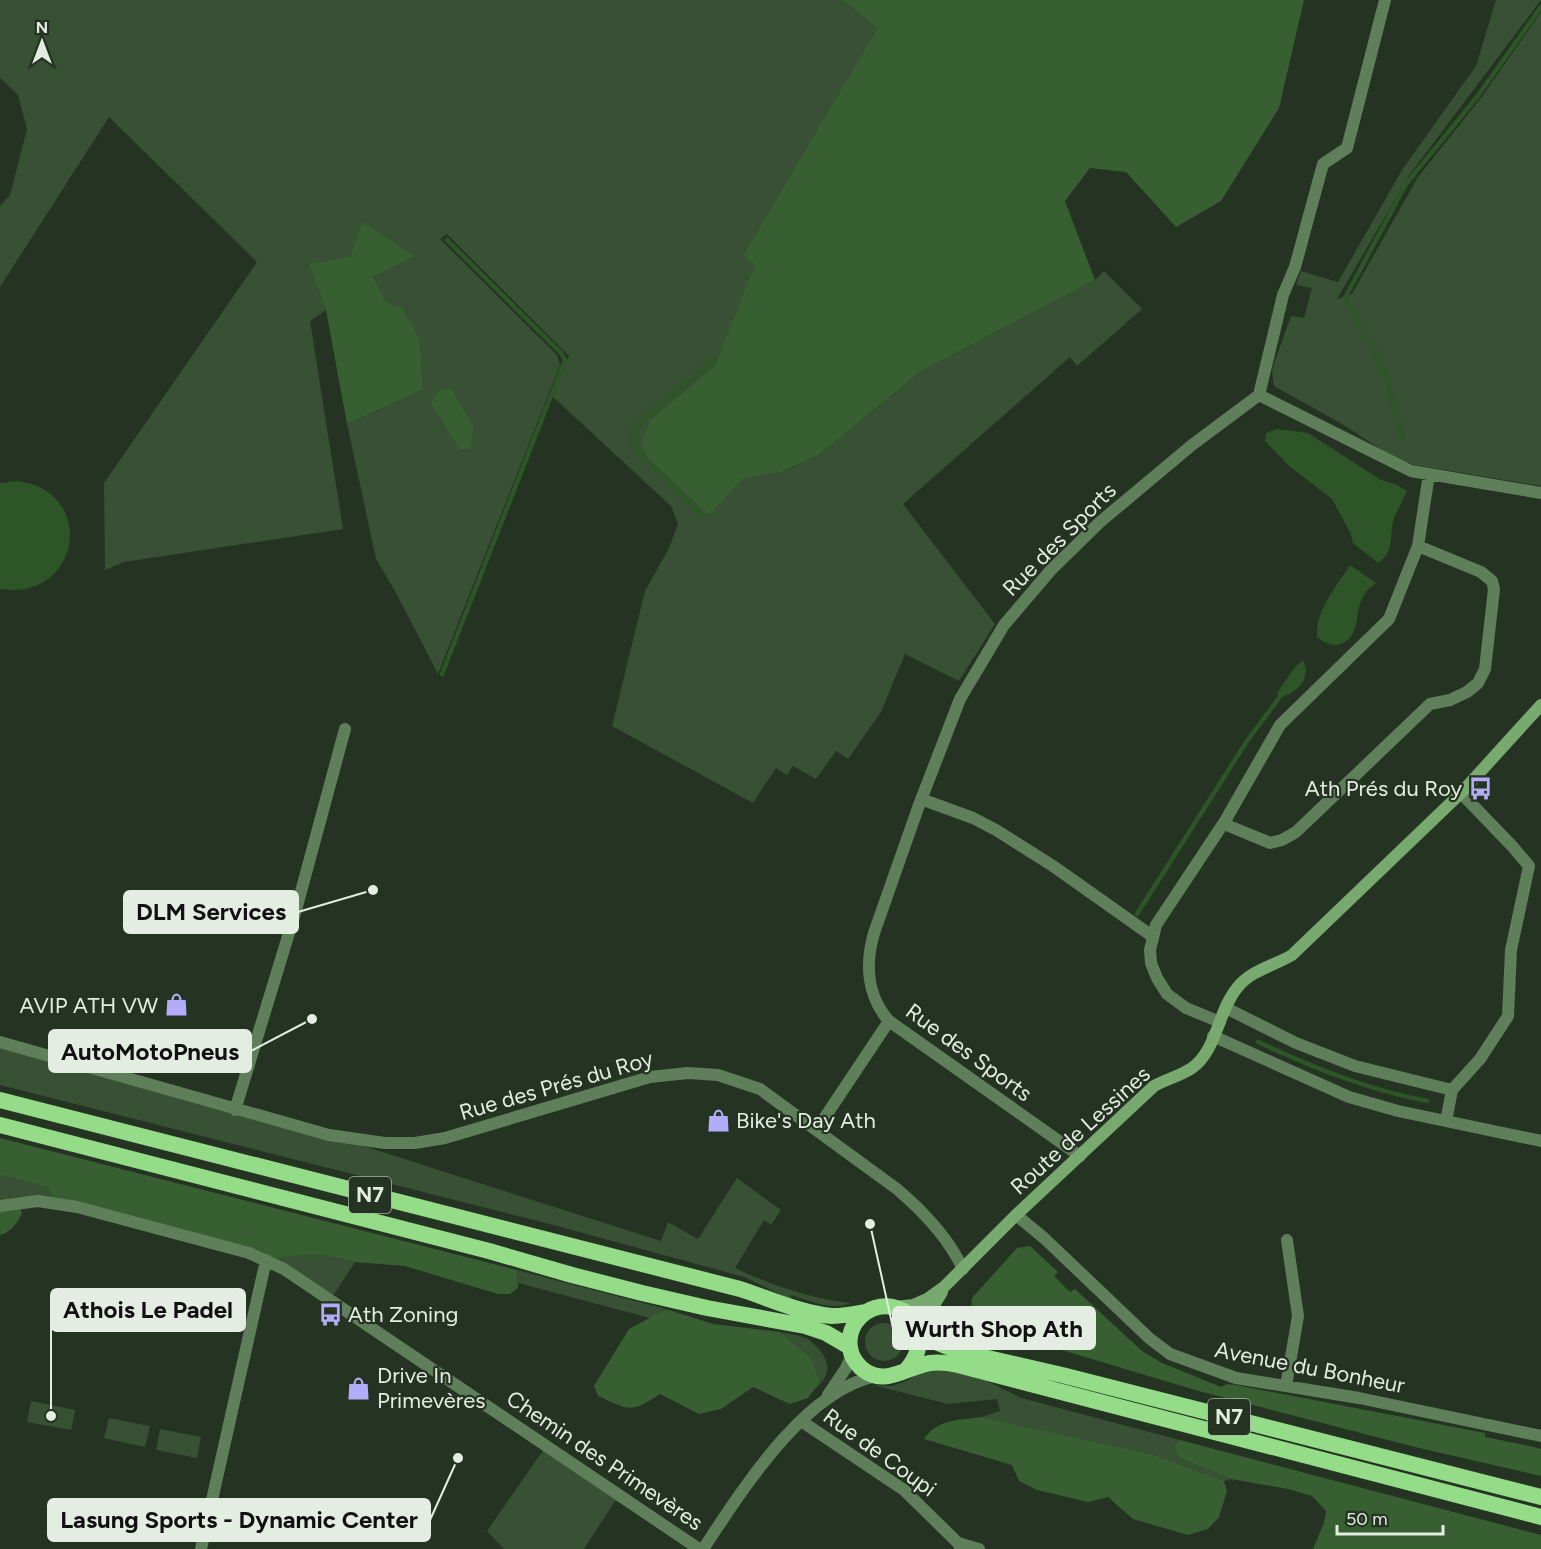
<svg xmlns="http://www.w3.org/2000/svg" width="1541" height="1549" font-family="Figtree,sans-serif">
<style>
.green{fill:#385034}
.forest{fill:#375f31}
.water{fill:#2d5527}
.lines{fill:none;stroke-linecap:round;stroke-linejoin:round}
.stream{stroke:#2d5527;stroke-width:4.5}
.minor{stroke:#5f7e5a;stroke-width:12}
.tertiary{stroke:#5f7e5a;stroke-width:12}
.secondary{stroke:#78aa70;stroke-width:12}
.trunk{stroke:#94dc88;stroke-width:16}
.labels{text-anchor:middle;stroke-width:4.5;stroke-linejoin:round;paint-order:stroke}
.shield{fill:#253323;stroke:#abb5a9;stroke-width:1.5}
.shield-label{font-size:21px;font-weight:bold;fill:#e4ede2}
.street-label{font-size:22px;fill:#e4ede2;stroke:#253323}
.poi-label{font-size:22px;fill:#e4ede2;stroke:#253323;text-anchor:start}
.leader{fill:none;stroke:#e4ede2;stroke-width:2}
.callout-dot{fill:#e4ede2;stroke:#253323;stroke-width:2}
.callout{fill:#e4ede2;stroke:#e4ede2;stroke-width:2}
.callout-label{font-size:24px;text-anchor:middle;font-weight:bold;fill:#111}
</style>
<rect width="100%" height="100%" fill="#253323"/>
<!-- green -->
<path class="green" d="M0,0h842l37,28 -136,227 13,10 -41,100 -65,55 59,94 34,-35 38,-7 38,-17 101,-83 175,-92 9,-9 38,38 -65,57 -7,-9 -167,147 92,120 -36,57 -54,-27 -24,58 -33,47 -12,-8 -20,28 -23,-13 -6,9 -11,-7 -23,35 -141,-77 33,-135 24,-43 9,-24 -7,-18 -119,-110 17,-40 -122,-122 -7,5 117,116 3,10 -122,309 -43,-83 -19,-32 -29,-135 76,-34 -50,-113 42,-21h-64l-41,8 16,46 -16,11 33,208 -219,33 -19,8 -1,-87 153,-221 -148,-145 -109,170v-81l10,-11 17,-66 -9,-34 -18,-17z
M1496,0h45l-131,174 -73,125 15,-5 66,-117 63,-79 60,-86v474l-126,-21 -21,-7 -52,-34 -68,-38 -2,-17 19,-53 13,2 8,-30 -16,-3 5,-14 37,11 64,-112 74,-104z
M0,1042l329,93 332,106 7,-19 30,17 39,-61 44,32 -10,15 -7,-5 -29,48c36,17 76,31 116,35 -19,8 -41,-2 -60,-8l-1,4 -46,-22 -194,-53 -550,-139z
M0,1175l49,12 7,16 -56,3z
M323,1255l32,7 -24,37 -65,-39 25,-4z
M517,1270l149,39 -16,9 -132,-35z
M865 1342a19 19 0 1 1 38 0a19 19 0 1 1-38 0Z
M780,1332c10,2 19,3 28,7 4,3 7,6 11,10 13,16 10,28 -5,41l6,-8 -8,-24z
M938,1368l47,12 36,18 159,42 -6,7 4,10 53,22 -7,2 -72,-27 -170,-37 18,-6 -3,-12 -49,5 -75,-19 18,1 16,-5 15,-10z
M31,1401l44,9 -4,20 -44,-8z
M109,1418l41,8 -5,21 -41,-9z
M160,1429l41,8 -4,21 -41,-8z
M546,1446l73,49 -35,54h-80l-17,-18z"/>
<!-- forest -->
<path class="forest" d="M842,0h462l-25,108 -58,93 -45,26 -50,-55 -36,-4 -25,33 30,79 -175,92 -101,83 -38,17 -38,7 -34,36 -62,-58 -5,-15 8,-22 65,-55 40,-100 -12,-10 135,-227z
M362,222l53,34 -42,21 13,25 16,6 17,30 4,52 -76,34 -21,-114 -17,-46 42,-8z
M451,388l22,38 -2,22 -11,2 -29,-47 7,-12z
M0,1138l517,132 1,18 -8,6h-12l-93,-28 -50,-4 -32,-7 -32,1 -25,4 -210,-57 -8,-16 -48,-12z
M0,1206h19l3,7c-5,11 -11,19 -22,22z
M1030,1246l28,26 -4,4 16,16 5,-3 67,62 20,12 59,24 6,-3 9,1 249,48v4l49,10 7,2v27l-126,-29 -220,-57 -160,-48 -49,-10 -15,-14 1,-20 45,-50z
M666,1309l47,15 67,8 32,26 8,24 -12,16 -18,6 -37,-17 -32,22 -22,5 -39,-20c-30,20 -30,16 -62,2l-4,-10 35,-57z
M982,1417l170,37 72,27 3,10 -8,26 -11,12 -20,6 -55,-16 -25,-22 -20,5 -51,-12 -18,-9 -7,-16 -88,-26c13,-20 36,-19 58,-22z
M1180,1440l361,95v14h-228l11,-26 2,-12 -14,-15 -24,-7 -57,-10 -53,-22 -4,-10z"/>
<!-- water -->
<path class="water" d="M1277,429l31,4 73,47 14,4 12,7c-4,9 -9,18 -13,27 -5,17 1,34 -16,45l-25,-20 -3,-11 -18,-33 -43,-33 -24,-25 1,-8z
M17,481c6,1 13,2 18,4 60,24 39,116 -35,104v-106z
M1350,565l26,18c-7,5 -12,10 -15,18 -3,7 -3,16 -5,24 -5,21 -23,26 -39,12 -2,-25 20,-52 33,-72z
M1303,660c9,19 -6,33 -24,38l-2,-5 17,-25z"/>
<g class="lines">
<!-- stream -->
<path class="stream" d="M1403,439l-14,-54 -16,-38 -28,-49 61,-114 71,-87 64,-90
M700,513l-60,-59 -7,-11v-13c24,-25 53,-45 79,-69
M442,674l123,-314 -4,-7 -114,-113
M1137,914l110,-173 32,-43
M1258,1042c57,26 107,47 169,59"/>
<!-- minor -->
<path class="minor" d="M1259,395l24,-100 12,-28 28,-103 24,-16 38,-148
M921,799l52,19 23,12 57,36 99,70
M1225,821l4,5 41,17 12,-3 14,-8 134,-128 20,-4 17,-8 11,-9 7,-14 9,-80 -2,-8 -11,-9 -63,-26
M1226,1008l70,35 59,23 97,24
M1220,1022l-34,-14 -19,-14 -10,-16 -6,-15 -1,-13 6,-25 69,-104 55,-96 109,-106 29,-73 11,-72
M1213,1036l136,61 49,14 143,30
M0,1042l329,93 56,8h30l30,-5 205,-61 38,-4 30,2 42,14 137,100c27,23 51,48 66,80
M1452,1090l28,-31 28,-43 3,-66 18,-84 -17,-20 -51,-53
M235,1110l61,-200 49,-181
M1446,1121l6,-31
M817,1129l72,-108
M1080,1156l-191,-135c-22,-25 -24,-57 -15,-88l45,-128 41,-106 44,-74 46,-54 50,-49 92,-77 67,-50 152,76 130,22
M0,1206l38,-5 39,6 172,46 35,16 415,280
M1016,1215l28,23 105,100 21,16 66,24 123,20 182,38
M1286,1386l12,-70 -11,-76
M801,1421l103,69 54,53 3,6
M958,1543l21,6
M201,1549l65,-289"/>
<!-- tertiary -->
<path class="tertiary" d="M828,1395l18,-27 6,-13
M703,1549c39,-58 100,-158 173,-173"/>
<!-- secondary -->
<path class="secondary" d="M895,1307l18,-2 14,-6 18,-13 71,-71 138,-129c13,-7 26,-10 38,-18 25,-18 26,-57 45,-80 14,-18 37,-22 55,-33l169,-162 80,-88
M918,1331l24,-39"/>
<!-- trunk -->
<path class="trunk" d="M0,1100l740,189c28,9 63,25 92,27 11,0 22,-2 33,-4
M0,1125l489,126 83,24 70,18 65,15 98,18 21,7 24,14
M919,1335l29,12 18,6 96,22 479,122
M907,1369c19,-21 17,-55 -14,-62 -25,-5 -47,17 -43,41 1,7 6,15 11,20 24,20 44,-1 69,-5 9,-1 19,0 28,2l583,152"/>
</g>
<!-- icons -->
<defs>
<symbol id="bus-bare" viewBox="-9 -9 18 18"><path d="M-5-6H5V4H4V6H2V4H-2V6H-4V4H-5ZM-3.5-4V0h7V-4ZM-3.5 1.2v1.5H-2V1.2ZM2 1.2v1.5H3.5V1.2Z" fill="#b3adf9" stroke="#253323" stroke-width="2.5" paint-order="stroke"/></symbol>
<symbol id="shop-bare" viewBox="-9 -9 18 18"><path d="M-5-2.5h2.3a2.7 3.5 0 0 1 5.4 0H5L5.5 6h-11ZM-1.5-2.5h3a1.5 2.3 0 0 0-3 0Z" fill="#b3adf9" stroke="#253323" stroke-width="2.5" paint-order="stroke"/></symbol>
</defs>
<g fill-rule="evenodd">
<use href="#bus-bare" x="1464" y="772" width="33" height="33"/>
<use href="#shop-bare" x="160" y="988" width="33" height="33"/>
<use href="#shop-bare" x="702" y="1104" width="33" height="33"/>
<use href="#bus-bare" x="314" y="1298" width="33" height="33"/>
<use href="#shop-bare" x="342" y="1372" width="33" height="33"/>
</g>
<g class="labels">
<!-- shield labels -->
<g class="shield">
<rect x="349" y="1177" width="42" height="36" rx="4.5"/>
<rect x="1208" y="1399" width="42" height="36" rx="4.5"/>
</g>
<g class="shield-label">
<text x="370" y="1202">N7</text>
<text x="1229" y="1424">N7</text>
</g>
<!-- street labels -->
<g class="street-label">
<text transform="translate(1059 539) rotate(-45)" y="8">Rue des Sports</text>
<text transform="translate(969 1052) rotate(36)" y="8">Rue des Sports</text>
<text transform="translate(556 1085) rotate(-16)" y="8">Rue des Prés du Roy</text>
<text transform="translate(1080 1130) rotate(-42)" y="8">Route de Lessines</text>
<text transform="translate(1310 1367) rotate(11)" y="8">Avenue du Bonheur</text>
<text transform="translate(880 1452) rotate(36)" y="8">Rue de Coupi</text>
<text transform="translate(605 1460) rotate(34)" y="8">Chemin des Primevères</text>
</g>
<!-- poi labels -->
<g class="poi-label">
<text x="1462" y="796" text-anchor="end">Ath Prés du Roy</text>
<text x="158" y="1013" text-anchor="end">AVIP ATH VW</text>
<text x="736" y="1128">Bike's Day Ath</text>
<text x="348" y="1322">Ath Zoning</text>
<text x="377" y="1383">Drive In<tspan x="377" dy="25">Primevères</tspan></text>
</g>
</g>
<!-- callouts -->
<path class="leader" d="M373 890L298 912M312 1019L251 1051M51 1416L51 1310M870 1224L893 1328M458 1458L430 1520"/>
<g class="callout-dot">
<circle cx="373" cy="890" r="6"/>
<circle cx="312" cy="1019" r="6"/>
<circle cx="51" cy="1416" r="6"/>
<circle cx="870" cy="1224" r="6"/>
<circle cx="458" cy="1458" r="6"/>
</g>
<g class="callout">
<rect x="124" y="891" width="174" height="42" rx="6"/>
<rect x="49" y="1030" width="202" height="42" rx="6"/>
<rect x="51" y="1289" width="194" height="42" rx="6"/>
<rect x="893" y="1307" width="202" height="42" rx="6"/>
<rect x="48" y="1499" width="382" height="42" rx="6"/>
</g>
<g class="callout-label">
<text x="211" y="920">DLM Services</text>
<text x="150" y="1060">AutoMotoPneus</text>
<text x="148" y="1318">Athois Le Padel</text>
<text x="994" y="1337">Wurth Shop Ath</text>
<text x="239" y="1528">Lasung Sports - Dynamic Center</text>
</g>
<!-- north arrow -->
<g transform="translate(42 42)" stroke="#253323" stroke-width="4.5" paint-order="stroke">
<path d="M0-4.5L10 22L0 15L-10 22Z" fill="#e4ede2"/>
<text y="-9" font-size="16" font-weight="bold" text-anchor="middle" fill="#e4ede2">N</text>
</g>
<!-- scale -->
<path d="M1337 1525v9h106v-9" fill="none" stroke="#e4ede2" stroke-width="3"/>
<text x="1346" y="1525" font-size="18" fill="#e4ede2" stroke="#253323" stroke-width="4.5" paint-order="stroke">50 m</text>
</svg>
